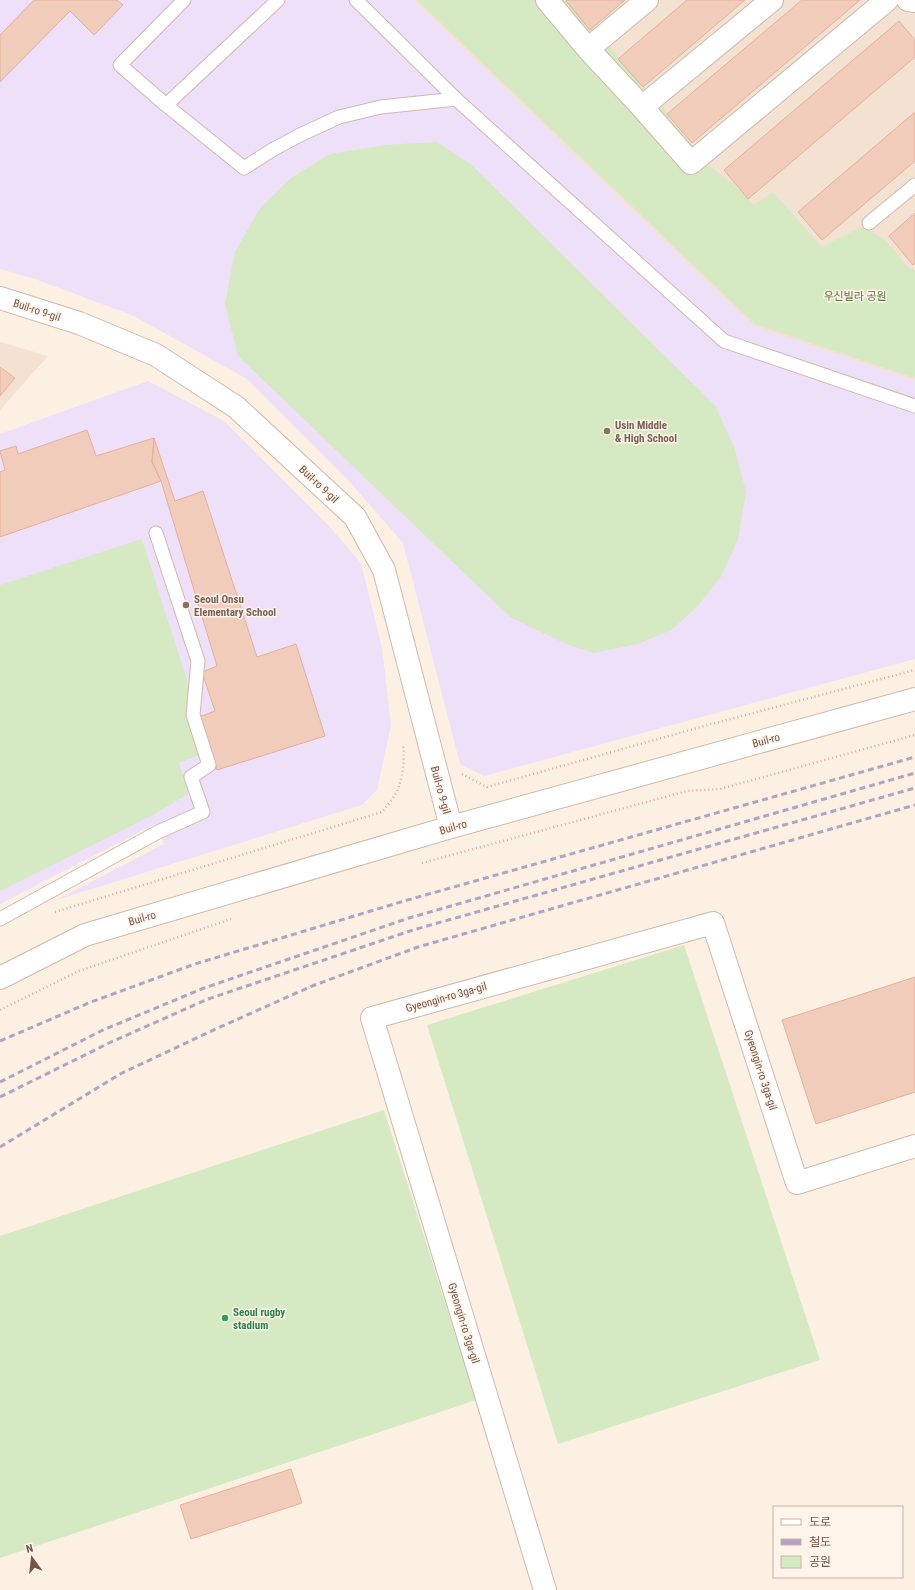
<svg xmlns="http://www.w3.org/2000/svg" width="915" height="1590" font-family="'Roboto Condensed','Noto Sans KR',sans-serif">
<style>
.residential{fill:#f3e1d2}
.education{fill:#ede0f8}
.green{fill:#d5e9c2}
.building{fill:#f1ccbb;stroke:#e3b19c}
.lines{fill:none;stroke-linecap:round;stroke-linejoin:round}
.lane-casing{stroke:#cfb9ad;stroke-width:15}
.street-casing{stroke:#cfb9ad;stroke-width:24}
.secondary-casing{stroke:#d2b8aa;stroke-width:24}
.path{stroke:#d6af9f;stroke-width:2.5;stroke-dasharray:1 3;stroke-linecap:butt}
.lane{stroke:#fff;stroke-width:13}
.street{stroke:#fff;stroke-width:22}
.secondary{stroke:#fff;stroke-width:22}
.rail{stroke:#b2a2c5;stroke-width:3;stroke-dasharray:6 4;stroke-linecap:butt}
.education-dot{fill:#8d6e63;stroke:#fff4e9;stroke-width:1.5}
.leisure-dot{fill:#2e9e5b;stroke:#fff4e9;stroke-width:1.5}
.labels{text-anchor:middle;stroke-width:3;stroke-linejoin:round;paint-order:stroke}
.park-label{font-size:11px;fill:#577942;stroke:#fff4e9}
.street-label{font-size:11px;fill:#74554a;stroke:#fff4e9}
.education-label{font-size:11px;font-weight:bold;fill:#785e54;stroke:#fff4e9;text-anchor:start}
.leisure-label{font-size:11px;font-weight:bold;fill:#27864d;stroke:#fff4e9;text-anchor:start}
</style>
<rect width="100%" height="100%" fill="#fcf0e3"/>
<!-- residential -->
<path class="residential" d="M413,0h502v381l-162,-55z
M0,342l48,14 -48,54z"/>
<!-- education -->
<path class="education" d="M0,0h413l340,326 162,55v278l-431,117 -24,-12 -57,-221 -54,-62 -102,-102 -113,-63 -99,-37 -35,-10z
M148,381l76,40 104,104 33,38 21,85 9,77 -14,65 -15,15 -306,95 108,-56 -9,-20 -155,80v-470z"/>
<!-- green -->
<path class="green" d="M417,0h148l31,32 84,95 15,24 8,10 32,25 19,19 19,-13 49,55 40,-20 21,11 26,30 6,2v108l-160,-54z
M437,142l35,23 244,242 19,43 11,42 -8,47 -16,36 -25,32 -26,23 -33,14 -45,9 -27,-9 -56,-27 -272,-261 -13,-52 10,-52 25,-44 31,-30 39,-24 55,-9z
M142,539l49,154 -5,15 13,47 -20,8 9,31 -37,22 -151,75v-306z
M684,945l136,415 -262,84 -131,-419z
M384,1110l92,290 -476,158v-322z"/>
<!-- building -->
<path class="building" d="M34,0h83l6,5 -29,30 -24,-24 -70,71v-47z
M567,0h58l-35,30 -24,-29z
M687,0h58l-102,87 -25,-28z
M802,0h58l-168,143 -25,-29z
M899,21l16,19v17l-167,142 -24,-29z
M915,112v49l-93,79 -24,-28z
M915,213v50l-2,2 -24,-29z
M0,367l15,11 -15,18z
M87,430l9,26 58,-18 -2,24 9,19 -161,56v-65l5,-2 -5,-19 16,-5 2,8z
M154,438l21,63 28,-10 54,166 39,-13 29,92 -108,34 -18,-53 16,-6 -13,-39 15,-6 -56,-185 -9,-19z
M915,977v115l-99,32 -34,-104z
M291,1469l11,34 -111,36 -11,-34z"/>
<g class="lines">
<defs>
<path id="lane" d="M184,0l-64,65 46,40 78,63 28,-18 28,-15 39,-18 42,-10 75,-8
M356,0l100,99 268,242 191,65
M166,105l112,-105
M869,223l46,-38
M0,919l158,-87 45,-20 -12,-35 18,-12 -16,-50 5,-54 -42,-128"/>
<path id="street" d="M547,0l41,49 59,-49
M772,0l-130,107 49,56 196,-163
M908,0l7,1
M588,49l54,58
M0,298l79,25 77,32 80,52 119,110 29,53 67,257
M545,1590l-173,-572 341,-95 84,260 118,-37"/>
<path id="secondary" d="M0,978l85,-43 366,-108 464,-128"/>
</defs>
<!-- lane casing -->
<use href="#lane" class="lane-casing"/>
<!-- street casing -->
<use href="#street" class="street-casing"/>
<!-- secondary casing -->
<use href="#secondary" class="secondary-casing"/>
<!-- path -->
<path class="path" d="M462,774l25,13 221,-62 207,-55
M422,863l265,-72 33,-2 195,-54
M55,912l327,-100c6,-8 14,-16 17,-26 4,-11 6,-31 4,-41
M0,1010l79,-39 152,-52"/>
<!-- lane -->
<use href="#lane" class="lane"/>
<!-- street -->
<use href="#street" class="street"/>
<!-- secondary -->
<use href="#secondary" class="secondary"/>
<!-- rail -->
<path class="rail" d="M0,1041l91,-39 104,-38 209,-63 511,-144
M0,1082l103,-52 101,-42 205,-70 506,-145
M0,1097l109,-54 99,-44 205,-69 502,-142
M0,1147l122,-74 96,-45 94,-42 106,-39 497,-142"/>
</g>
<!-- markers -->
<g class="education-dot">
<circle cx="607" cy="431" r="4"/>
<circle cx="186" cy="605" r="4"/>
</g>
<circle class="leisure-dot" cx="225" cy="1318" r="4"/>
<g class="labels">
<!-- park labels -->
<g class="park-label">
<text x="855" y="300">우신빌라 공원</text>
</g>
<!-- street labels -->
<g class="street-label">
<text transform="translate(37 310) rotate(18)" y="4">Buil-ro 9-gil</text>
<text transform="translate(319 484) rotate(43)" y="4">Buil-ro 9-gil</text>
<text transform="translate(766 740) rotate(-15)" y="4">Buil-ro</text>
<text transform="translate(441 790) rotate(75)" y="4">Buil-ro 9-gil</text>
<text transform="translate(453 827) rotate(-16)" y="4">Buil-ro</text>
<text transform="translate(142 918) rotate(-16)" y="4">Buil-ro</text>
<text transform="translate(446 997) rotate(-16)" y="4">Gyeongin-ro 3ga-gil</text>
<text transform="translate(761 1070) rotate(72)" y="4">Gyeongin-ro 3ga-gil</text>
<text transform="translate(464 1323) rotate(73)" y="4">Gyeongin-ro 3ga-gil</text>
</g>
<!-- education labels -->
<g class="education-label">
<text x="615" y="429">Usin Middle<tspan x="615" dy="13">&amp; High School</tspan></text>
<text x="194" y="603">Seoul Onsu<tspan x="194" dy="13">Elementary School</tspan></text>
</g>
<!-- leisure labels -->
<g class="leisure-label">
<text x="233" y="1316">Seoul rugby<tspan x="233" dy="13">stadium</tspan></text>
</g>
</g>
<!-- legend -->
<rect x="773" y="1506" width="130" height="72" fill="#fff4e9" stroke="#c7b4a9"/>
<rect x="781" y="1519" width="20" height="6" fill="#ffffff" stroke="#c7b4a9"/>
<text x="809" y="1526" font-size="12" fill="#74554a">도로</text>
<rect x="781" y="1539" width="20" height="6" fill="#b2a2c5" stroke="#c7b4a9"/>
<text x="809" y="1546" font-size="12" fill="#74554a">철도</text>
<rect x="781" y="1556" width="20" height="12" fill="#d5e9c2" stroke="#c7b4a9"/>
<text x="809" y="1566" font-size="12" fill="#74554a">공원</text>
<!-- north arrow -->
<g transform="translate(32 1558) rotate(345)" stroke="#fff4e9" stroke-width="3" paint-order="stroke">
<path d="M0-3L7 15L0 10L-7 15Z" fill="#74554a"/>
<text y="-6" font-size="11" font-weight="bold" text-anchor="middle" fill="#74554a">N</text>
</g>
</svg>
